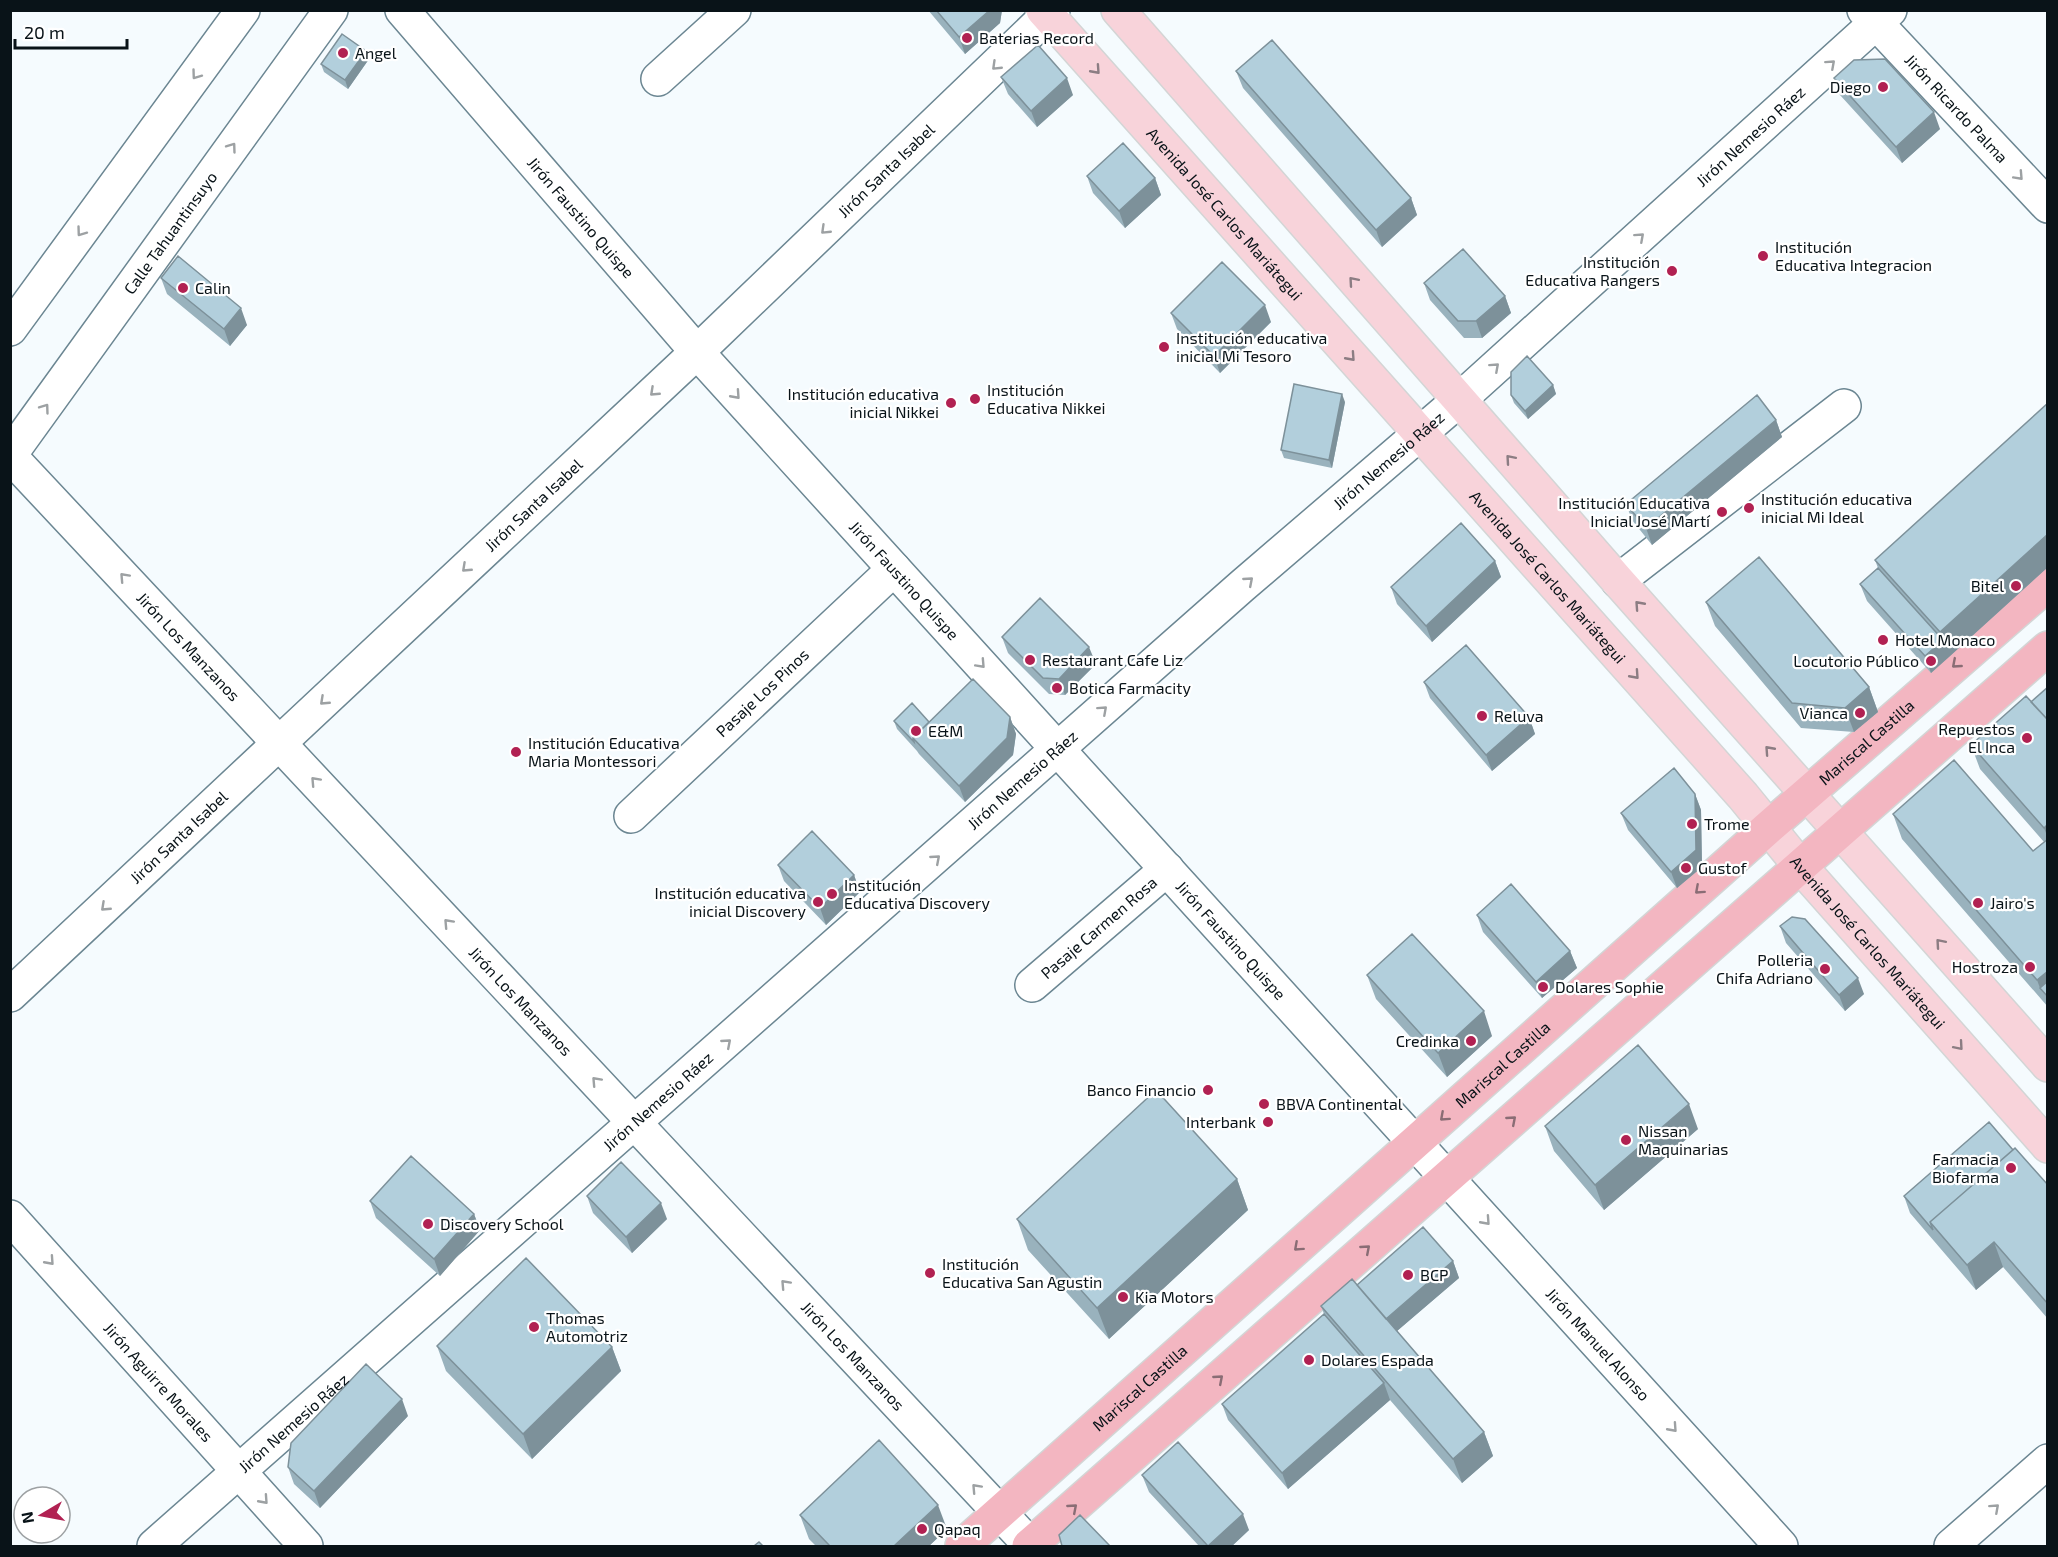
<svg xmlns="http://www.w3.org/2000/svg" width="2058" height="1557" font-family="'Exo 2',sans-serif">
<style>
.lines{fill:none;stroke-linecap:round;stroke-linejoin:round}
.minor-casing{stroke:#6b8692;stroke-width:36}
.major-casing{stroke:#d3d5d5;stroke-width:36}
.highway-casing{stroke:#d3d5d5;stroke-width:36}
.minor{stroke:#fff;stroke-width:33}
.major{stroke:#f8d3da;stroke-width:33}
.highway{stroke:#f3b6c1;stroke-width:33}
.wall{fill:#99b2bd}
.shaded-wall{fill:#7d919a}
.building{fill:#b2cfdc;stroke:#7d919a;stroke-width:1.5}
.oneway{stroke:#9da1a3}
.oneway2{stroke:#8c7d83}
.oneway3{stroke:#8a6d75}
.poi-dot{fill:#b12152;stroke:#fff;stroke-width:2}
.labels{text-anchor:middle;stroke-width:4.5;stroke-linejoin:round;paint-order:stroke}
.poi-label{font-size:16px;fill:#091318;stroke:#fff;text-anchor:start}
.street-label{font-size:16px;fill:#091318;stroke:#fff}
</style>
<rect width="100%" height="100%" fill="#f5fbfe"/>
<g class="lines">
<defs>
<g id="minor">
<path id="s1" d="M402,10l295,342 1084,1194"/>
<path id="s2" d="M1864,10l184,196"/>
<path d="M658,79l76,-69"/>
<path d="M10,329l233,-319"/>
<path id="s3" d="M10,455l321,-445"/>
<path id="s4" d="M10,456l1021,1090"/>
<path d="M1618,581l226,-175"/>
<path id="s5" d="M631,816l263,-247"/>
<path id="s6" d="M1032,985l135,-116"/>
<path id="s7" d="M10,995l687,-643 356,-342"/>
<path id="s8" d="M10,1217l296,329"/>
<path id="s9" d="M154,1546l1088,-960 217,-186 431,-390"/>
<path d="M1951,1546l97,-85"/>
</g>
<g id="major">
<path id="s10" d="M1043,10l700,786 57,70 248,280"/>
<path d="M1118,10l500,571 430,484"/>
</g>
<g id="highway">
<path id="s11" d="M962,1546l807,-719 279,-243"/>
<path d="M1029,1546l1019,-898"/>
</g>
</defs>
<!-- minor casing -->
<use href="#minor" class="minor-casing"/>
<!-- major casing -->
<use href="#major" class="major-casing"/>
<!-- highway casing -->
<use href="#highway" class="highway-casing"/>
<!-- minor -->
<use href="#minor" class="minor"/>
<!-- major -->
<use href="#major" class="major"/>
<!-- highway -->
<use href="#highway" class="highway"/>
</g>
<!-- wall -->
<path class="wall" d="M928,10h74l-2,13 -35,31z
M369,59l-21,30 -24,-17 -3,-8z
M1236,71l175,127 6,17 -35,32 -139,-159z
M1001,77l72,18 -36,32 -29,-33z
M1834,78l106,51 -38,34 -62,-68z
M1087,176l68,2 6,17 -36,33 -32,-35z
M161,278l86,47 -17,21 -63,-52z
M1424,283l81,13 6,17 -29,25h-18l-34,-38z
M1171,313l100,9 -51,51 -43,-44z
M1553,385l3,9 -28,25 -14,-16 -3,-8z
M1345,402l-13,66 -48,-10 -3,-8z
M2048,403v164l-117,106 -64,-72 -7,-17 18,-16 -3,-8z
M1776,420l6,17 -130,108 -20,-25 -6,-16z
M1495,561l6,16 -69,65 -35,-38 -6,-17z
M1706,602l163,85 9,25 -24,20 -53,-4 -86,-102z
M1002,637l94,27 -31,31 -16,-1 -41,-41z
M1424,682l105,35 6,17 -43,37 -62,-73z
M2048,687v320l-146,-168 -9,-25 140,37 11,-9 -64,-73 -9,-24 60,-43z
M1010,717l6,17 -3,21 -48,47 -46,-48 -2,-3 -20,-22 -3,-8 35,1z
M1695,794l6,16 1,57 -25,21 -49,-58 -7,-17z
M778,865l76,10 6,17 -34,33 -42,-44z
M1477,915l93,36 7,17 -35,30 -59,-66z
M1780,926l84,68 -19,17 -59,-68z
M1367,975l125,61 -45,41 -71,-78z
M1545,1126l153,3 -94,81 -50,-59z
M2013,1150l35,35v134l-45,-52 -27,23 -66,-77 -6,-17z
M1237,1179l11,31 -139,129 -81,-89 -11,-31z
M587,1196l80,23 -35,34 -39,-40z
M370,1201l104,13 6,16 -40,46 -64,-58z
M1453,1261l6,17 -62,53 87,101 9,24 -31,27 -72,-83 -102,89 -60,-69 -6,-16 102,-90 -3,-8 36,-21z
M437,1346l175,1 9,24 -89,88 -86,-88z
M408,1416l-88,92 -26,-24 -6,-17z
M1142,1475l107,55 -17,16h-33l-50,-54z
M800,1515l147,14 -18,17h-113l-7,-7z"/>
<!-- shaded-wall -->
<path class="shaded-wall" d="M990,10h12l-2,13 -35,31 -6,-17z
M366,51l3,8 -21,30 -3,-9z
M1067,78l6,17 -36,32 -6,-16z
M1934,112l6,17 -38,34 -6,-16z
M1155,178l6,17 -36,33 -6,-17z
M1411,198l6,17 -35,32 -6,-17z
M1505,296l6,17 -29,25 -6,-17z
M1265,305l6,17 -51,51 -6,-17z
M241,308l6,17 -17,21 -6,-17z
M1553,385l3,9 -28,25 -3,-8z
M1342,394l3,8 -13,66 -3,-8z
M1776,420l6,17 -130,108 -6,-17z
M2048,534v33l-99,90 -9,-25z
M1495,561l6,16 -69,65 -6,-16z
M1943,640l6,17 -18,16 -6,-17z
M1089,647l7,17 -31,31 -6,-16z
M1869,687l9,25 -24,20 -9,-24z
M1010,717l6,17 -3,21 -48,47 -6,-16z
M1529,717l6,17 -43,37 -6,-16z
M1695,794l6,16 1,57 -25,21 -6,-16z
M2048,824v14l-4,-10z
M854,875l6,17 -34,33 -6,-17z
M1570,951l7,17 -35,30 -6,-16z
M2048,971v26l-8,-9 -3,-8z
M1858,978l6,16 -19,17 -6,-16z
M1484,1011l8,25 -45,41 -9,-24z
M1689,1104l9,25 -94,81 -9,-25z
M1237,1179l11,31 -139,129 -12,-31z
M661,1203l6,16 -35,34 -6,-16z
M474,1214l6,16 -40,46 -6,-17z
M1994,1242l9,25 -27,23 -9,-25z
M1453,1261l6,17 -69,59 -6,-16z
M612,1347l9,24 -89,88 -9,-25z
M1384,1383l6,17 -102,89 -6,-16z
M402,1399l6,17 -88,92 -6,-17z
M1484,1432l9,24 -31,27 -9,-24z
M938,1505l9,24 -18,17h-35z
M1243,1514l6,16 -17,16h-24z"/>
<!-- building -->
<path class="building" d="M936,10h54l-31,27z
M342,34l24,17 -21,29 -24,-16z
M1272,40l139,158 -35,32 -140,-159z
M1038,45l29,33 -36,33 -30,-34z
M1885,59l49,53 -38,35 -62,-69 20,-18z
M1123,143l32,35 -36,33 -32,-35z
M1463,249l42,47 -29,25h-18l-34,-38z
M178,256l63,52 -17,21 -63,-51z
M1222,262l43,43 -51,51 -43,-43z
M1527,356l26,29 -28,26 -14,-16v-23z
M1294,384l48,10 -13,66 -48,-10z
M1757,395l19,25 -130,108 -20,-24z
M2048,403v131l-108,98 -65,-72z
M1461,523l34,38 -69,65 -35,-39z
M1759,557l110,130 -24,21 -53,-5 -86,-101z
M1878,568l65,72 -18,16 -65,-72z
M1040,598l49,49 -30,32 -16,-1 -41,-41z
M1466,645l63,72 -43,38 -62,-73z
M973,679l37,38 -3,21 -48,48 -46,-48z
M2048,687v33l-17,-18z
M2026,696l22,24v104l-4,4 -73,-83z
M912,703l17,19 -16,16 1,4 -20,-21z
M1954,760l79,91 15,-12v132l-11,9 -144,-166z
M1674,768l21,26 1,56 -25,22 -50,-59z
M812,831l42,44 -34,33 -42,-43z
M1511,884l59,67 -34,31 -59,-67z
M1792,917l13,2 53,59 -19,17 -59,-69z
M1412,934l72,77 -46,42 -71,-78z
M2048,981v16l-8,-9z
M1638,1045l51,59 -94,81 -50,-59z
M1156,1090l81,89 -140,129 -80,-89z
M1989,1122l24,28 -83,72 3,8 -29,-34z
M2015,1148l33,37v119l-54,-62 -27,23 -37,-43z
M411,1156l63,58 -40,45 -64,-58z
M621,1162l40,41 -35,34 -39,-41z
M1423,1227l30,34 -67,58 -29,-34z
M526,1258l86,89 -89,87 -86,-88z
M1352,1279l132,153 -31,27 -132,-153z
M1324,1314l60,69 -102,90 -60,-69z
M366,1364l36,35 -88,92 -26,-24 3,-24z
M879,1440l59,65 -44,41h-64l-30,-31z
M1178,1442l65,72 -35,32 -66,-71z
M1080,1515l30,31h-48l-3,-11z
M759,1542l4,4h-9z"/>
<!-- one-way arrows -->
<defs><path id="oneway-chevron" d="M-2-3.5L2.5 0L-2 3.5" fill="none" stroke-width="1.6" stroke-linecap="round" stroke-linejoin="round" transform="scale(1.5)"/></defs>
<g class="oneway">
<use href="#oneway-chevron" transform="translate(1831 64) rotate(-42)"/>
<use href="#oneway-chevron" transform="translate(996 66) rotate(136)"/>
<use href="#oneway-chevron" transform="translate(196 75) rotate(126)"/>
<use href="#oneway-chevron" transform="translate(232 147) rotate(-54)"/>
<use href="#oneway-chevron" transform="translate(2019 176) rotate(47)"/>
<use href="#oneway-chevron" transform="translate(825 230) rotate(136)"/>
<use href="#oneway-chevron" transform="translate(81 232) rotate(126)"/>
<use href="#oneway-chevron" transform="translate(1640 237) rotate(-42)"/>
<use href="#oneway-chevron" transform="translate(1495 367) rotate(-42)"/>
<use href="#oneway-chevron" transform="translate(654 392) rotate(137)"/>
<use href="#oneway-chevron" transform="translate(736 395) rotate(48)"/>
<use href="#oneway-chevron" transform="translate(45 408) rotate(-54)"/>
<use href="#oneway-chevron" transform="translate(466 568) rotate(137)"/>
<use href="#oneway-chevron" transform="translate(124 577) rotate(-133)"/>
<use href="#oneway-chevron" transform="translate(1249 581) rotate(-41)"/>
<use href="#oneway-chevron" transform="translate(981 664) rotate(47)"/>
<use href="#oneway-chevron" transform="translate(324 701) rotate(137)"/>
<use href="#oneway-chevron" transform="translate(1103 710) rotate(-42)"/>
<use href="#oneway-chevron" transform="translate(315 781) rotate(-133)"/>
<use href="#oneway-chevron" transform="translate(936 859) rotate(-41)"/>
<use href="#oneway-chevron" transform="translate(105 907) rotate(137)"/>
<use href="#oneway-chevron" transform="translate(448 923) rotate(-133)"/>
<use href="#oneway-chevron" transform="translate(727 1043) rotate(-41)"/>
<use href="#oneway-chevron" transform="translate(596 1081) rotate(-133)"/>
<use href="#oneway-chevron" transform="translate(1486 1221) rotate(48)"/>
<use href="#oneway-chevron" transform="translate(50 1261) rotate(48)"/>
<use href="#oneway-chevron" transform="translate(785 1284) rotate(-133)"/>
<use href="#oneway-chevron" transform="translate(1673 1428) rotate(48)"/>
<use href="#oneway-chevron" transform="translate(976 1488) rotate(-133)"/>
<use href="#oneway-chevron" transform="translate(264 1500) rotate(48)"/>
<use href="#oneway-chevron" transform="translate(1995 1508) rotate(-42)"/>
</g>
<g class="oneway2">
<use href="#oneway-chevron" transform="translate(1096 70) rotate(48)"/>
<use href="#oneway-chevron" transform="translate(1353 281) rotate(-131)"/>
<use href="#oneway-chevron" transform="translate(1351 357) rotate(48)"/>
<use href="#oneway-chevron" transform="translate(1510 459) rotate(-131)"/>
<use href="#oneway-chevron" transform="translate(1639 605) rotate(-132)"/>
<use href="#oneway-chevron" transform="translate(1635 675) rotate(48)"/>
<use href="#oneway-chevron" transform="translate(1769 750) rotate(-132)"/>
<use href="#oneway-chevron" transform="translate(1940 943) rotate(-131)"/>
<use href="#oneway-chevron" transform="translate(1959 1046) rotate(49)"/>
</g>
<g class="oneway3">
<use href="#oneway-chevron" transform="translate(1956 664) rotate(139)"/>
<use href="#oneway-chevron" transform="translate(1699 890) rotate(138)"/>
<use href="#oneway-chevron" transform="translate(1444 1117) rotate(138)"/>
<use href="#oneway-chevron" transform="translate(1512 1120) rotate(-41)"/>
<use href="#oneway-chevron" transform="translate(1298 1247) rotate(138)"/>
<use href="#oneway-chevron" transform="translate(1366 1249) rotate(-41)"/>
<use href="#oneway-chevron" transform="translate(1219 1379) rotate(-41)"/>
<use href="#oneway-chevron" transform="translate(1073 1508) rotate(-41)"/>
</g>
<!-- markers -->
<g class="poi-dot">
<circle cx="967" cy="38" r="6"/>
<circle cx="343" cy="53" r="6"/>
<circle cx="1883" cy="87" r="6"/>
<circle cx="1763" cy="256" r="6"/>
<circle cx="1672" cy="271" r="6"/>
<circle cx="183" cy="288" r="6"/>
<circle cx="1164" cy="347" r="6"/>
<circle cx="975" cy="399" r="6"/>
<circle cx="951" cy="403" r="6"/>
<circle cx="1749" cy="508" r="6"/>
<circle cx="1722" cy="512" r="6"/>
<circle cx="2016" cy="586" r="6"/>
<circle cx="1883" cy="640" r="6"/>
<circle cx="1030" cy="660" r="6"/>
<circle cx="1931" cy="661" r="6"/>
<circle cx="1057" cy="688" r="6"/>
<circle cx="1860" cy="713" r="6"/>
<circle cx="1482" cy="716" r="6"/>
<circle cx="916" cy="731" r="6"/>
<circle cx="2027" cy="738" r="6"/>
<circle cx="516" cy="752" r="6"/>
<circle cx="1692" cy="824" r="6"/>
<circle cx="1686" cy="868" r="6"/>
<circle cx="832" cy="894" r="6"/>
<circle cx="818" cy="902" r="6"/>
<circle cx="1978" cy="903" r="6"/>
<circle cx="2030" cy="967" r="6"/>
<circle cx="1825" cy="969" r="6"/>
<circle cx="1543" cy="987" r="6"/>
<circle cx="1471" cy="1041" r="6"/>
<circle cx="1208" cy="1090" r="6"/>
<circle cx="1264" cy="1104" r="6"/>
<circle cx="1268" cy="1122" r="6"/>
<circle cx="1626" cy="1140" r="6"/>
<circle cx="2011" cy="1168" r="6"/>
<circle cx="428" cy="1224" r="6"/>
<circle cx="930" cy="1273" r="6"/>
<circle cx="1408" cy="1275" r="6"/>
<circle cx="1123" cy="1297" r="6"/>
<circle cx="534" cy="1327" r="6"/>
<circle cx="1309" cy="1360" r="6"/>
<circle cx="922" cy="1529" r="6"/>
</g>
<g class="labels">
<!-- poi labels -->
<g class="poi-label">
<text x="979" y="44">Baterias Record</text>
<text x="355" y="59">Angel</text>
<text x="1871" y="93" text-anchor="end">Diego</text>
<text x="1775" y="253">Institución<tspan x="1775" dy="18">Educativa Integracion</tspan></text>
<text x="1660" y="268" text-anchor="end">Institución<tspan x="1660" dy="18">Educativa Rangers</tspan></text>
<text x="195" y="294">Calin</text>
<text x="1176" y="344">Institución educativa<tspan x="1176" dy="18">inicial Mi Tesoro</tspan></text>
<text x="987" y="396">Institución<tspan x="987" dy="18">Educativa Nikkei</tspan></text>
<text x="939" y="400" text-anchor="end">Institución educativa<tspan x="939" dy="18">inicial Nikkei</tspan></text>
<text x="1761" y="505">Institución educativa<tspan x="1761" dy="18">inicial Mi Ideal</tspan></text>
<text x="1710" y="509" text-anchor="end">Institución Educativa<tspan x="1710" dy="18">Inicial José Martí</tspan></text>
<text x="2004" y="592" text-anchor="end">Bitel</text>
<text x="1895" y="646">Hotel Monaco</text>
<text x="1042" y="666">Restaurant Cafe Liz</text>
<text x="1919" y="667" text-anchor="end">Locutorio Público</text>
<text x="1069" y="694">Botica Farmacity</text>
<text x="1848" y="719" text-anchor="end">Vianca</text>
<text x="1494" y="722">Reluva</text>
<text x="2015" y="735" text-anchor="end">Repuestos<tspan x="2015" dy="18">El Inca</tspan></text>
<text x="928" y="737">E&amp;M</text>
<text x="528" y="749">Institución Educativa<tspan x="528" dy="18">Maria Montessori</tspan></text>
<text x="1704" y="830">Trome</text>
<text x="1698" y="874">Gustof</text>
<text x="844" y="891">Institución<tspan x="844" dy="18">Educativa Discovery</tspan></text>
<text x="806" y="899" text-anchor="end">Institución educativa<tspan x="806" dy="18">inicial Discovery</tspan></text>
<text x="1990" y="909">Jairo's</text>
<text x="1813" y="966" text-anchor="end">Polleria<tspan x="1813" dy="18">Chifa Adriano</tspan></text>
<text x="2018" y="973" text-anchor="end">Hostroza</text>
<text x="1555" y="993">Dolares Sophie</text>
<text x="1459" y="1047" text-anchor="end">Credinka</text>
<text x="1196" y="1096" text-anchor="end">Banco Financio</text>
<text x="1276" y="1110">BBVA Continental</text>
<text x="1256" y="1128" text-anchor="end">Interbank</text>
<text x="1638" y="1137">Nissan<tspan x="1638" dy="18">Maquinarias</tspan></text>
<text x="1999" y="1165" text-anchor="end">Farmacia<tspan x="1999" dy="18">Biofarma</tspan></text>
<text x="440" y="1230">Discovery School</text>
<text x="942" y="1270">Institución<tspan x="942" dy="18">Educativa San Agustin</tspan></text>
<text x="1420" y="1281">BCP</text>
<text x="1135" y="1303">Kia Motors</text>
<text x="546" y="1324">Thomas<tspan x="546" dy="18">Automotriz</tspan></text>
<text x="1321" y="1366">Dolares Espada</text>
<text x="934" y="1535">Qapaq</text>
</g>
<!-- street labels -->
<g class="street-label">
<text dy="6" stroke="none"><textPath href="#s2" startOffset="135">Jirón Ricardo Palma</textPath></text>
<text dy="6" stroke="none"><textPath href="#s9" startOffset="2130">Jirón Nemesio Ráez</textPath></text>
<text dy="6" stroke="none"><textPath href="#s7" startOffset="1203">Jirón Santa Isabel</textPath></text>
<text dy="6" stroke="none"><textPath href="#s10" startOffset="273">Avenida José Carlos Mariátegui</textPath></text>
<text dy="6" stroke="none"><textPath href="#s1" startOffset="274">Jirón Faustino Quispe</textPath></text>
<text dy="6" stroke="none"><textPath href="#s3" startOffset="274">Calle Tahuantinsuyo</textPath></text>
<text dy="6" stroke="none"><textPath href="#s9" startOffset="1644">Jirón Nemesio Ráez</textPath></text>
<text dy="6" stroke="none"><textPath href="#s7" startOffset="717">Jirón Santa Isabel</textPath></text>
<text dy="6" stroke="none"><textPath href="#s10" startOffset="759">Avenida José Carlos Mariátegui</textPath></text>
<text dy="6" stroke="none"><textPath href="#s1" startOffset="760">Jirón Faustino Quispe</textPath></text>
<text dy="6" stroke="none"><textPath href="#s4" startOffset="261">Jirón Los Manzanos</textPath></text>
<text dy="6" stroke="none"><textPath href="#s5" startOffset="180">Pasaje Los Pinos</textPath></text>
<text dy="6" stroke="none"><textPath href="#s11" startOffset="1210">Mariscal Castilla</textPath></text>
<text dy="6" stroke="none"><textPath href="#s9" startOffset="1158">Jirón Nemesio Ráez</textPath></text>
<text dy="6" stroke="none"><textPath href="#s7" startOffset="231">Jirón Santa Isabel</textPath></text>
<text dy="6" stroke="none"><textPath href="#s6" startOffset="88">Pasaje Carmen Rosa</textPath></text>
<text dy="6" stroke="none"><textPath href="#s1" startOffset="1246">Jirón Faustino Quispe</textPath></text>
<text dy="6" stroke="none"><textPath href="#s10" startOffset="1245">Avenida José Carlos Mariátegui</textPath></text>
<text dy="6" stroke="none"><textPath href="#s4" startOffset="747">Jirón Los Manzanos</textPath></text>
<text dy="6" stroke="none"><textPath href="#s11" startOffset="724">Mariscal Castilla</textPath></text>
<text dy="6" stroke="none"><textPath href="#s9" startOffset="672">Jirón Nemesio Ráez</textPath></text>
<text dy="6" stroke="none"><textPath href="#s1" startOffset="1792">Jirón Manuel Alonso</textPath></text>
<text dy="6" stroke="none"><textPath href="#s4" startOffset="1233">Jirón Los Manzanos</textPath></text>
<text dy="6" stroke="none"><textPath href="#s8" startOffset="222">Jirón Aguirre Morales</textPath></text>
<text dy="6" stroke="none"><textPath href="#s11" startOffset="238">Mariscal Castilla</textPath></text>
<text dy="6" stroke="none"><textPath href="#s9" startOffset="186">Jirón Nemesio Ráez</textPath></text>
</g>
</g>
<!-- border -->
<rect width="2058" height="1557" fill="none" stroke="#091318" stroke-width="24"/>
<!-- north arrow -->
<g transform="translate(42 1515) rotate(260)"><circle r="28" fill="#ffffff" stroke="#9da1a3" stroke-width="1.5"/>
<path d="M0-4.5L10 22L0 15L-10 22Z" fill="#b12152"/>
<text y="-9" font-size="16" font-weight="bold" text-anchor="middle" fill="#091318">N</text>
</g>
<!-- scale -->
<path d="M15 39v9h112v-9" fill="none" stroke="#091318" stroke-width="3"/>
<text x="24" y="39" font-size="18" fill="#091318" stroke="#ffffff" stroke-width="4.5" paint-order="stroke">20 m</text>
</svg>
